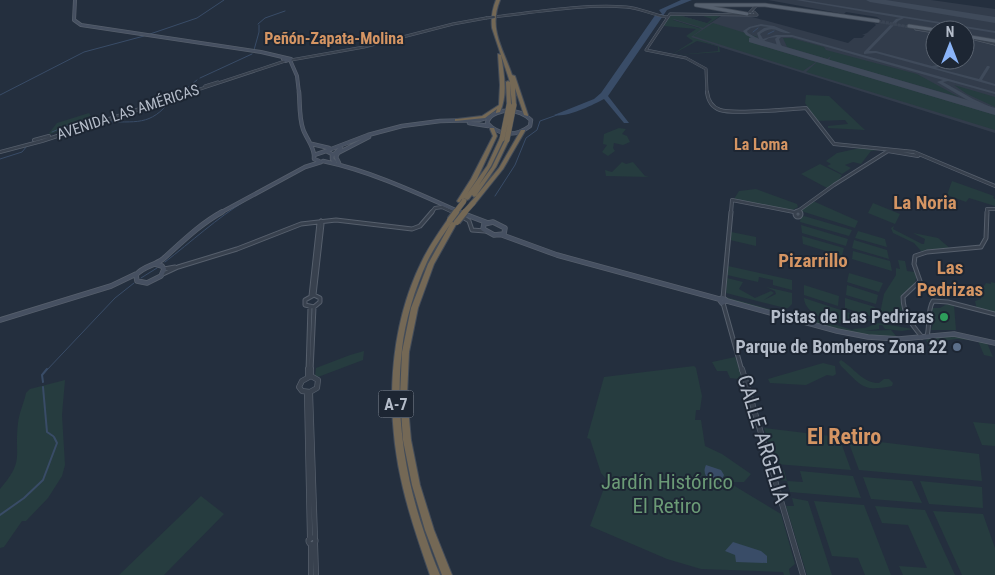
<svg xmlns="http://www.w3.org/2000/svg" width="995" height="575" font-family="'Roboto Condensed',sans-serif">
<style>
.airport{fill:#323c4b;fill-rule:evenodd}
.green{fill:#263c3f}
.water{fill:#394c67}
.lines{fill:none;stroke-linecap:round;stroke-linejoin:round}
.stream-far1{stroke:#394c67;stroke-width:1}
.stream{stroke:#394c67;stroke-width:2}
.taxiway{fill:#3f4a5a;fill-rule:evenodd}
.runway{fill:#3f4a5a;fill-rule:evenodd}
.tertiary-tunnel{stroke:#3a4453;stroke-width:2;stroke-dasharray:2 0.5;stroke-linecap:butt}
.primary-tunnel{stroke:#3a4453;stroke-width:3;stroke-dasharray:3 1;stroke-linecap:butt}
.tertiary-far3-casing{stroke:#565f6c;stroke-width:3}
.tertiary-far2-casing{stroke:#565f6c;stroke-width:4}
.tertiary-far1-casing{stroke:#565f6c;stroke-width:5}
.tertiary-casing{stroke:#565f6c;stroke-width:6}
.secondary-far2-casing{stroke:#565f6c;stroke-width:4}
.secondary-far1-casing{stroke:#565f6c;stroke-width:4.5}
.secondary-casing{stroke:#565f6c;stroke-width:5.5}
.primary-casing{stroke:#414a57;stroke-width:4.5}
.motorway-casing{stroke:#434c59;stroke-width:2}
.tertiary-far3{stroke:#38414e;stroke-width:2}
.tertiary-far2{stroke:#38414e;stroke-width:2.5}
.tertiary-far1{stroke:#38414e;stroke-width:3}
.tertiary{stroke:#38414e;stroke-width:4.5}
.secondary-far2{stroke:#465061;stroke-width:2.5}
.secondary-far1{stroke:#465061;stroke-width:3}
.secondary{stroke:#465061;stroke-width:4}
.primary{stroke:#56606e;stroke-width:3}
.motorway{fill:#746855;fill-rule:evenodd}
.tertiary-bridge-casing{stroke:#565f6c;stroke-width:3;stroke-linecap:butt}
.motorway-bridge-far1-casing{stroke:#434c59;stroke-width:6;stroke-linecap:butt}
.motorway-bridge-casing{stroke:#434c59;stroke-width:8;stroke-linecap:butt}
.tertiary-bridge{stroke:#38414e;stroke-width:2}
.motorway-bridge-far1{stroke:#746855;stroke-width:5}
.motorway-bridge{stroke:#746855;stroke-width:6}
.leisure-dot{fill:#2e9e5b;stroke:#1d2633;stroke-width:2}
.service-dot{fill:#5c6f8a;stroke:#1d2633;stroke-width:2}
.labels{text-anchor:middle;stroke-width:4;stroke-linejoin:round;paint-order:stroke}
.far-street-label{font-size:15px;fill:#b4bcc9;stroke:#1d2633}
.far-quarter-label{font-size:16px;font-weight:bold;fill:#d59563;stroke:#1d2633}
.far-neighbourhood-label{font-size:16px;font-weight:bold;fill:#d59563;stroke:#1d2633}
.shield{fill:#1d2633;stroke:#878f9c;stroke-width:1}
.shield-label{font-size:16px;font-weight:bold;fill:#b4bcc9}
.poi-label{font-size:18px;font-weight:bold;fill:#b4bcc9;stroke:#1d2633;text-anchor:end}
.neighbourhood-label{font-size:19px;font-weight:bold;fill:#d59563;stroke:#1d2633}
.near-street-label{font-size:21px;fill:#b4bcc9;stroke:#1d2633}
.near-park-label{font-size:21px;fill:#6b9a76;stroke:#1d2633}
.near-neighbourhood-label{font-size:22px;font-weight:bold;fill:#d59563;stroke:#1d2633}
</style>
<rect width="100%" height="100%" fill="#242f3e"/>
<!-- airport -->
<path class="airport" d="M768,0h163l64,9v124l-307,-96 12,-9 -33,-10 12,-3 30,9 12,-8 24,-1 103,28 6,-5h8l3,-3h-3l5,-2 9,-8 -2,-2 4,1 3,-4 -4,-3 -31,-5 -2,2zM935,30h30v30h-30z"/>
<!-- green -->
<path class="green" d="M670,15l12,1 25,7 5,-4 -9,-3h17l-17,12 -29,-9 -1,1 29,9 -11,8 28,9 1,6 -43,3 41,-4v-5l-21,-5 -26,14 22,-14 -7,-5 10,-7 -32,-3 -1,-2z
M713,23l45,14 -4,1 -4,4 66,20 -13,9 -110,-35z
M783,38h8l33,9 2,3 91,24 42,23 -130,-37 2,-4 -4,3 -40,-12z
M817,62l178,53v15l-189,-58z
M954,85l41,12v10l-28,-13z
M806,95l23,1 36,34 -37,-2v-2l20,-2 -3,-4 -28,1 -12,-18z
M89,113l2,3 -6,2 6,4 -41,12 -1,-1 8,-10z
M619,128l7,1 -4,5 5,2 3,6 -7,3 -9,-2 -1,5 2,3 -7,5 -6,-4 5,-7 -4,-1 1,-10z
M860,148l18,2 -7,1 -10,13 -8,-2 -8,3 6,3 -9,6 -15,-8 4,-2 -5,-3 11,-8z
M622,162l4,2 7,-2 12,14 4,1 -43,-1 -1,-6 7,2z
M820,164l22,11 -3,5 -12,8 -26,-14z
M952,181l42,15 -1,2 2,1v7l-26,-8 -3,4 -19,-7z
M756,189l41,15 1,3 -7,4 -57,-12 5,-8z
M813,201l45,20 -3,7 -54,-17z
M873,203l27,11 -5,10 -27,-11z
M804,216l48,14 -3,6 -49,-14 1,-5z
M801,225l47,14 -2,7 -44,-13z
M894,226l-1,3 29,15h2l1,-5 -12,-6 25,5 14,12 -31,1 -7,-8 -21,-10 -2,-5z
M858,231l27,8 2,8 -32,-9z
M731,232l25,5v9l-26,-6z
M802,236l42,12 -2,8 -39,-12z
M854,240l33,10 2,9 -37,-11z
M853,251l37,10 2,10 -40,-12z
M898,260l7,1 2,10 8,1c5,14 -9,16 -15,26l3,16 6,9 -19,-1 -11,-4 5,-24 12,-19v-7l4,1z
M728,266l64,14v10l-19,-5v-5l-14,-3 -1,5 -31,-7z
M849,273l34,10 -4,9 -32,-10z
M727,278l16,4 -4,7 16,9 16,-7 3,2 -10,7 12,-6 -1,-3 -9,-4 26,6v11l-4,4h-3l-59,-15z
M991,282l4,1v29l-18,-2 -2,-9 6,-2 -1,-7 6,-9 5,1z
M804,285l35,11 -1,10 -34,-11z
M847,285l31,10 -2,9 -30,-9z
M726,297l54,15 12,1 5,3h12l43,14 6,1 -6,-2 13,-1 13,-5 35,6 -11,2 -17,-2 -3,-4h-3v4l-15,2 27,-1 6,7 -47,-4 -121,-33z
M804,298l67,22c-17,9 -66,1 -67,-22z
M845,298l30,9 -2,10 -28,-9z
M947,304l7,1 2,25h-25l3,-8 -2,-14h8z
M959,336l28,7 6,14 -9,-2 -6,-14 -21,-2 -22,3 -3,3 1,3h-3l-4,-8 7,-3z
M364,351l-1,9 -45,17 -3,-1 1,-8 34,-13z
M735,357l1,2 7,23 -4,-3 -9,-1 -3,-7h-10l-5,-9z
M841,360c13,8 23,24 38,23l5,-4h5l4,4 -1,3c-30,6 -30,0 -51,-20l-2,-4z
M823,363l12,3 1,8 -3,2 -6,-1 -21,10 -36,-2 -2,-4z
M694,366l2,2 6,28 -2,14h-4l-1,10h6l4,26 17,8 29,20 -7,8h-16l53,32 14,50 -6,5 1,6h-6l-1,-3 -82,-3 -34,-10 -77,-33 17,-46 -6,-7 -11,-34 -3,-1 17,-61z
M65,380l-3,35 3,50 -3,11 -14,22 -22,23h-4l-18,26 -4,1v-59c25,-29 14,-32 18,-66 1,-10 6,-20 8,-30l4,-4z
M973,422l22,2v22l-13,-1z
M764,428l75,9 12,33 -76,-6z
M847,438l132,16 3,27 -123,-11z
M778,469l6,1 3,11 16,1 -3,-11 53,5 8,22 -71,-6 -3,-11 -8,-1z
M863,477l49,4 10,22 -51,-4z
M920,481l62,6 1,21 -54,-4z
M201,496l23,18 -60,61h-45z
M792,498l16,3 24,74h-25l-21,-69h8z
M814,501l50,4 27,70h-26l-7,-17 -26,-2z
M875,506l50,4 30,65h-52l-4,-9 28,2 -19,-43 -26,-2z
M933,511l50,3 12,34v27h-33z"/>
<!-- water -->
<path class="water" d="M681,0h11l-25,10 -59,86 21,27h-5l-20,-24c-11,6 -38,19 -50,16l40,-16 7,-6 55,-79h6l-3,-4z
M706,465l15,5 3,5 -4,9c-10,-1 -19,-9 -14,-19z
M733,542l28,9 6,5v7l-31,-1 -1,-7 -10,-4z"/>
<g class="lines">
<!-- stream-far1 -->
<path class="stream-far1" d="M258,24l7,-6 20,-7
M753,32l5,-4
M150,34l47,-16 27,-18
M768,34l6,-3
M254,50l5,-18v-7
M200,78l52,-24
M181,93l16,-13
M0,95l84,-43 60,-16
M104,122c32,-1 46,5 67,-22
M52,132l21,-9h16
M0,159l22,-7 5,-6
M495,196l20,-31 11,-27 11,-8 3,-9 17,-6
M165,262c26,-20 52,-44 80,-61
M141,278l16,-10
M46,371l69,-73 19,-15"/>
<!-- stream -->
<path class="stream" d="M43,382l-1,-7 5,-6
M43,387l4,45 6,4
M0,515l24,-17 19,-18 14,-37 -3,-6"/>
<!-- taxiway -->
<path class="taxiway" d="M796,0h8l191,31v2l-91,-15 -6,3 -29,30h7l56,15 5,-1 4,-5h4l-6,7 -3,1 43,11 8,-13h2l1,1 -8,13 13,4v2l-119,-33 -12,1v-2l32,-33 5,-1z
M761,24l13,2 17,7c-14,2 -15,-10 -31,1l3,5 13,-4h16l203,57v2l-47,-13 -5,1 30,17 22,10v3l-26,-11 -32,-19 6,-2 -151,-43h-11l-2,2 2,6 5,4 -2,1 -7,-4 -2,-7 2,-2 -8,1 -5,3 4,3 -2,1 -20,-10 -3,-4 6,-4zM761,26l8,1 -5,1 -7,5 2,6 -11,-6 -1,-2 4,-3z"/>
<!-- runway -->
<path class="runway" d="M866,0h20l109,17v6l-125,-21z
M752,37l243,71v7l-246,-73v-4z"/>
<!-- tertiary-tunnel -->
<path class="tertiary-tunnel" d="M878,22l31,5"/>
<!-- primary-tunnel -->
<path class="primary-tunnel" d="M878,21l31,6"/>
<defs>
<path id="tertiary-far3" d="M750,12l7,-7
M494,17c43,-5 88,-13 132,-10 14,1 27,8 41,10
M916,29l19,3
M975,39l20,5
M291,60l73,-13 89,-23 33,-6
M205,86l13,-4
M188,93l97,-32
M707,93l-1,-24 -20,-11 -40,-8 24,-36 87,1 -3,-3"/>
<path id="tertiary-far2" d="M707,92c1,8 4,15 13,18 14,5 68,-1 86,-2l28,36 80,8 81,34
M34,140l15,-4
M888,151l30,5
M0,152l42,-11 150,-49
M798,211l36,-26 54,-34
M431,213l4,-5 7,-1 13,6
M731,213l1,-13 62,12
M987,213v-4h8"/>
<path id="tertiary-far1" d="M795 214a3 3 0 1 1 6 0a3 3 0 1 1-6 0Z
M453,212l2,1
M461,216l8,5 3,9 13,1
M164,269l11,-2
M163,274l15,-7 59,-18 64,-25 35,-4 76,9 8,-3 12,-14
M314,295l8,-71
M314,295l6,3v4l-6,5 -9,-2v-5z
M311,296l8,-73 2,-2
M723,298l8,-86
M723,303l19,68
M927,336c3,-11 0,-26 6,-35l15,1 47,12
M922,337c-10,-12 -19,-23 -19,-40l17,-16 -6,-17 1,-8 12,-4 54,-5 5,-9 1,-26
M308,371l2,-64
M311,371l3,-64"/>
<path id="tertiary" d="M742,369l61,206
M311,376v-7
M311,376l7,4 -1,8 -7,4 -8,-1 -3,-4 3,-6z
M308,377v-8
M310,392l5,146
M307,393l3,146
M308.5 541a3.5 3.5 0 1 1 7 0a3.5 3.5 0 1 1-7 0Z
M315,543l1,32
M311,545v30"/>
<path id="secondary-far2" d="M75,0l-1,20 7,5 180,27 30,7 -5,2 -3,-2
M290,60l7,16 2,17"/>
<path id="secondary-far1" d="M299,92c1,12 0,25 4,37 3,9 10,16 11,26
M503,111c11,-1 20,1 28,9l-1,6c-14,11 -31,10 -43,-3 2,-8 9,-10 16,-12z
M469,123l19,3
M312,144l17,4
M326,151l42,-16 34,-9 38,-5 39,-1 10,-3
M333,155l8,-7
M319,161l-5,-2v-4l12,-4 6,3v5l3,3
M323,161c48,10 94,32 139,52
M339,163l-3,-6 2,-4 31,-16
M220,213l85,-46 16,-5"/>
<path id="secondary" d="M459,212l29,11
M493,222l12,6 -1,6 -10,1 -11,-6 1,-5z
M502,235l55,20 162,44
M155,264l7,2 2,3 -3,7 -14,7 -10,-2 -1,-6c7,-9 18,-9 27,-16 19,-17 37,-35 59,-47
M726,301l-4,2 -3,-4 4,-1 4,3 110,30 31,6 31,2 55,-5 41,9
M0,320l111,-34 25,-12"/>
<path id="primary" d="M747,14l-51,-9h69l113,16
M909,26l26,4
M965,36l30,5"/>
<path id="motorway" d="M496,0h4c-12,29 3,48 12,75l3,1 13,39v1l-4,-1 -9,-27 1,17 -2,1 -2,-1 -2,-21 1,21 -2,1 -2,-1 -1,-23 2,-1 2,1 -18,-54c-1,-10 0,-18 4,-28z
M498,54l3,1c3,18 7,40 -1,57l-4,1v-1l1,-3 -12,9 -30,3v-2h2l25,-3 17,-11 1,-20z
M490,128h4l3,8 -20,43 -10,15 20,-28 13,-28h4v1l-13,27 -12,19 13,-18 13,-27 2,-1 2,1 -13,27 -20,29 23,-28 22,-38h4v1l-22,38 -28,35 -2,1 -3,-2 6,-7 -2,1 -2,-2 -3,4 -2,1 -3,-2 -2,4h-4l-1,-1 14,-22 22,-43 -3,-7z
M450,218l3,2c-9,14 -19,27 -26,42 -12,26 -22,59 -25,87 -7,61 2,125 22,183 5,15 10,29 16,43h-10c-10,-29 -20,-57 -27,-87 -18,-74 -15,-159 19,-227 7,-15 17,-29 26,-42z
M455,219l3,2 -24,43 -16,44 -9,44 -2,44 4,44 9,45 14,45 18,45h-10l-17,-45 -13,-45 -9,-45 -3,-44 2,-44 9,-44 17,-44 24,-43z"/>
</defs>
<!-- tertiary-far3 casing -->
<use href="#tertiary-far3" class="tertiary-far3-casing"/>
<!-- tertiary-far2 casing -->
<use href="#tertiary-far2" class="tertiary-far2-casing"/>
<!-- tertiary-far1 casing -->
<use href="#tertiary-far1" class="tertiary-far1-casing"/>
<!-- tertiary casing -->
<use href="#tertiary" class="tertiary-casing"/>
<!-- secondary-far2 casing -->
<use href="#secondary-far2" class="secondary-far2-casing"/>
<!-- secondary-far1 casing -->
<use href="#secondary-far1" class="secondary-far1-casing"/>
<!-- secondary casing -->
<use href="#secondary" class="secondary-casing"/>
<!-- primary casing -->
<use href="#primary" class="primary-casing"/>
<!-- motorway casing -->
<use href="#motorway" class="motorway-casing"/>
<!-- tertiary-far3 -->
<use href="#tertiary-far3" class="tertiary-far3"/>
<!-- tertiary-far2 -->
<use href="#tertiary-far2" class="tertiary-far2"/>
<!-- tertiary-far1 -->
<use href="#tertiary-far1" class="tertiary-far1"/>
<!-- tertiary -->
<use href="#tertiary" class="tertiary"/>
<!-- secondary-far2 -->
<use href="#secondary-far2" class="secondary-far2"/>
<!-- secondary-far1 -->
<use href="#secondary-far1" class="secondary-far1"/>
<!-- secondary -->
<use href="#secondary" class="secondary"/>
<!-- primary -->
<use href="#primary" class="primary"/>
<!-- motorway -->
<use href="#motorway" class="motorway"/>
<defs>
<path id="tertiary-bridge" d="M486,18l8,-1"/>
<path id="motorway-bridge-far1" d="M502,139l7,-34
M507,140l7,-35
M455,213l9,-12
M464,213l9,-10"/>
<path id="motorway-bridge" d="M450,220l6,-8
M457,222l8,-10"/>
</defs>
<!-- tertiary-bridge casing -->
<use href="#tertiary-bridge" class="tertiary-bridge-casing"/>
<!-- motorway-bridge-far1 casing -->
<use href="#motorway-bridge-far1" class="motorway-bridge-far1-casing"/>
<!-- motorway-bridge casing -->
<use href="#motorway-bridge" class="motorway-bridge-casing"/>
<!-- tertiary-bridge -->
<use href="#tertiary-bridge" class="tertiary-bridge"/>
<!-- motorway-bridge-far1 -->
<use href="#motorway-bridge-far1" class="motorway-bridge-far1"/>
<!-- motorway-bridge -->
<use href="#motorway-bridge" class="motorway-bridge"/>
</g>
<!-- markers -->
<circle class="leisure-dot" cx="944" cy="317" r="5"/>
<circle class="service-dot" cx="957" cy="347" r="5"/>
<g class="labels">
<!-- far-street labels -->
<g class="far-street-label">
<text transform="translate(128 112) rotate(-18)" y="5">AVENIDA LAS AMÉRICAS</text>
</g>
<!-- far-quarter labels -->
<g class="far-quarter-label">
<text x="334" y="44">Peñón-Zapata-Molina</text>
</g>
<!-- far-neighbourhood labels -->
<g class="far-neighbourhood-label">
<text x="761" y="150">La Loma</text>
</g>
<!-- shield labels -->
<rect class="shield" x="378.5" y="390.5" width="35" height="27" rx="4"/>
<g class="shield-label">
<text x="396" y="410">A-7</text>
</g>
<!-- poi labels -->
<g class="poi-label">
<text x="934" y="323">Pistas de Las Pedrizas</text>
<text x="947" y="353">Parque de Bomberos Zona 22</text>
</g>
<!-- neighbourhood labels -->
<g class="neighbourhood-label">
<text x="925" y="209">La Noria</text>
<text x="813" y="267">Pizarrillo</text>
<text x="950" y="274">Las<tspan x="950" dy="22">Pedrizas</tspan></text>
</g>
<!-- near-street labels -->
<g class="near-street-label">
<text transform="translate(763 439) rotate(73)" y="7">CALLE ARGELIA</text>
</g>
<!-- near-park labels -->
<g class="near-park-label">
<text x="667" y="489">Jardín Histórico<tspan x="667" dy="24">El Retiro</tspan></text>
</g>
<!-- near-neighbourhood labels -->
<g class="near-neighbourhood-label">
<text x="844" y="444">El Retiro</text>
</g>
</g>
<!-- north arrow -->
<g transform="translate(950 45)"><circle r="24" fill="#1d2633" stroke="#59626f"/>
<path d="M0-4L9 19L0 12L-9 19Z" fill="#8ab4f8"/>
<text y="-8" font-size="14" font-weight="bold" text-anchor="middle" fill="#b4bcc9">N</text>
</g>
</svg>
